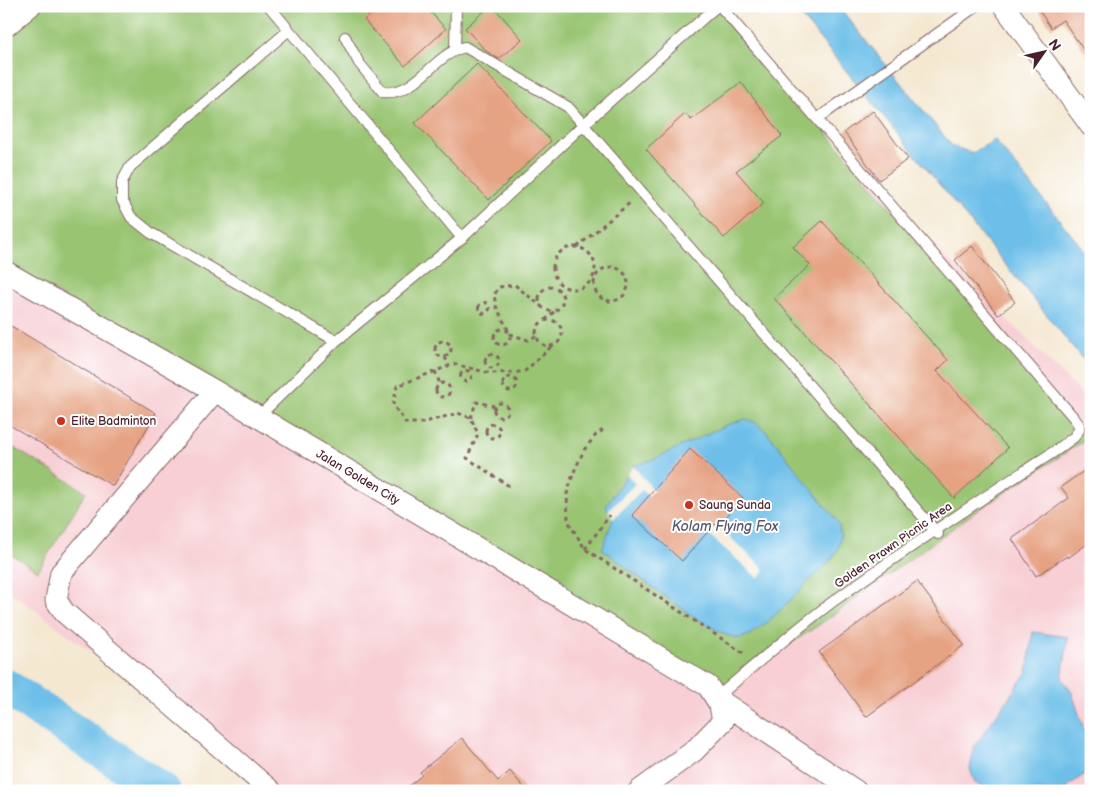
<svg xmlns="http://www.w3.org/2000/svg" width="1097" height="797" font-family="'Balsamiq Sans',sans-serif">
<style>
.built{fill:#f7cfd4}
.green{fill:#99c572;stroke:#72724e}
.water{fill:#6dbfe9;stroke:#5c6f8a}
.pier{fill:#f4e8d1}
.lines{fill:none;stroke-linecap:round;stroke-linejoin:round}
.river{stroke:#6dbfe9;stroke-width:36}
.building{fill:#e6a383}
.service-casing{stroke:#866565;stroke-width:12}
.minor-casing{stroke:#866565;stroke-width:23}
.path{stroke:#866565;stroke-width:3;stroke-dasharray:4 4;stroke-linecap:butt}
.service{stroke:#fff;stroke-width:10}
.minor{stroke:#fff;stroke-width:21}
.poi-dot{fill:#c8321e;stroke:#fff;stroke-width:2}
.labels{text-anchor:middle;stroke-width:4;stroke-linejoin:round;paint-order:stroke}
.poi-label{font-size:12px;fill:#4a1f2b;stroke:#fff;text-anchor:start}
.street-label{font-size:12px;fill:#4a1f2b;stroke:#fff}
.water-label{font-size:14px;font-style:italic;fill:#56576e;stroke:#fff}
</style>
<rect width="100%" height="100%" fill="#fff"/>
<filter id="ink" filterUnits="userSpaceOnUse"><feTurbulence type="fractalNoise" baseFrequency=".02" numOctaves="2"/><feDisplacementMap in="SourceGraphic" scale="10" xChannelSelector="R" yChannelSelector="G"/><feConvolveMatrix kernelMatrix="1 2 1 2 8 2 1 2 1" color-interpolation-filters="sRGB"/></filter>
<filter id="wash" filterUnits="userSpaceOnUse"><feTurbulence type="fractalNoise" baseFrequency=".0096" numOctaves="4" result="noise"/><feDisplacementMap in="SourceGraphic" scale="20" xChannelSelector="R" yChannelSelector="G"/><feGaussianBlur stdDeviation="1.12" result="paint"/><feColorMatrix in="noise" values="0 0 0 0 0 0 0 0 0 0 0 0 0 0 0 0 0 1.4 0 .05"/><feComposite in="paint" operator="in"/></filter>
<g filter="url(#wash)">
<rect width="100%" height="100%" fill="#f4e8d1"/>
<!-- built -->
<path class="built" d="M6,6l704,12 381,386v387h-820l-64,-54 -201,-148z"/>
<!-- green -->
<path class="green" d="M6,6h714l366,433 -111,73 -156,113 -60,39 -36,26 -717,-427z
M6,443l80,49 -48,79 -32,-20z"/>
<!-- water -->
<path class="water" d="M793,6h45l114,140 20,7 23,-13 96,119v110z
M746,419l9,3 11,9 72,91c9,29 -10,41 -30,60 -16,16 -45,49 -66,56 -19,7 -120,-74 -140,-89l11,-30 -5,-8 -2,-6 27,-39 21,-7 72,-34z
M1033,632l35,5 -6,42 9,11 20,60v20l-22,15 -3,6h-76l-15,-8 -5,-14 4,-22 53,-75z"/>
<!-- pier -->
<path class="pier" d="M690,449l53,49 -25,28 47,44 -7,8 -51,-45 -25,28 -50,-46 17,-19 -7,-6 -29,29 -5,-8 27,-27 -8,-10 6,-8 21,24 29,8 -20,-19z"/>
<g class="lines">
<!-- river -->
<path class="river" d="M6,687l157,104"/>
</g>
<g id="blocks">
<!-- building -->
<path class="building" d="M379,6h46l21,23 -41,37 -41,-46z
M490,6h3l29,33 -23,20 -13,-8 -21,-23z
M1036,6h55v55l-28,-41 -12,8z
M477,64l74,77 -62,59 -74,-77z
M741,82l41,54 -46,35 28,32 -40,35 -78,-89 39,-35 6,6z
M873,111l35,48 -29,21 -35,-48z
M822,221l126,139 -11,11 71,77 -54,50 -180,-200 36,-33 -17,-18z
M972,246l43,56 -17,13 -43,-55z
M6,323l150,90 -43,73 -107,-63z
M690,449l53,49 -25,28 -3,-2 -33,37 -50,-46z
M1091,466v75l-23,17 -1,-2 -31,20 -24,-37 57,-41 -8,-11z
M917,581l47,64 -98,72 -47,-65z
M462,738l36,43 12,-10 17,20h-124l19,-16 -2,-3z"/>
</g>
</g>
<g filter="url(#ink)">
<use href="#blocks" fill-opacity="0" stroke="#866565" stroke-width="1"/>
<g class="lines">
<defs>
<path id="service" d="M269,6l193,232
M289,30l-159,137 -8,15v18l9,17 20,16 185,108
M345,37l14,26 24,29c34,4 50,-38 82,-45l103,60 370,427
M455,49l1,-43
M817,119l158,-112
M258,417l78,-76 126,-103 121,-113 134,-119
M716,698c38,-32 75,-65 115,-95 74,-54 151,-104 227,-154l16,-12 5,-7v-5l-5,-7 -354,-412"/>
<path id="minor" d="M1004,6l87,120
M6,26l24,-20
M6,272l209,119 493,295 12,19 3,16 -29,30 -55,40
M215,391l-154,182 -5,27 8,12 207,179
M716,698l140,93"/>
</defs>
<!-- service casing -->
<use href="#service" class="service-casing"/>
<!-- minor casing -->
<use href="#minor" class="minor-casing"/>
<!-- path -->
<path class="path" d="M553 268a21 21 0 1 1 42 0a21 21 0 1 1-42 0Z
M577,247l55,-46
M594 284a17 17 0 1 1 34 0a17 17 0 1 1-34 0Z
M539 299a12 12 0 1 1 24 0a12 12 0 1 1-24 0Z
M478.5 308a5.5 5.5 0 1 1 11 0a5.5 5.5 0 1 1-11 0Z
M536 333a13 13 0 1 1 26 0a13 13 0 1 1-26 0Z
M545,320l10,-9
M494 337a8 8 0 1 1 16 0a8 8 0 1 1-16 0Z
M536,336l-8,4 -18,-6 -14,-28 -2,-11 5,-8 16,-2 27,22
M435 349a8 8 0 1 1 16 0a8 8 0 1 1-16 0Z
M485 361a7 7 0 1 1 14 0a7 7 0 1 1-14 0Z
M445,357l4,9
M460.5 376a5.5 5.5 0 1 1 11 0a5.5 5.5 0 1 1-11 0Z
M435,371l5,13
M503 384a7 7 0 1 1 14 0a7 7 0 1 1-14 0Z
M436 390a7 7 0 1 1 14 0a7 7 0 1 1-14 0Z
M494 410a7 7 0 1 1 14 0a7 7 0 1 1-14 0Z
M471,418l5,-16 18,4
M486 431a7 7 0 1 1 14 0a7 7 0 1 1-14 0Z
M603,430l-7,5 -12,15 -11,24 -6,20 1,27 17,28 160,105
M509,486l-42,-28 11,-24 -7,-16 -13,-5 -36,10h-16l-13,-18 4,-19 57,-22 35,9 35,-1 28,-26
M585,549l25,-34"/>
<!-- service -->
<use href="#service" class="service"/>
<!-- minor -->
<use href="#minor" class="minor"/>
</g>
</g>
<!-- markers -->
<g class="poi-dot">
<circle cx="61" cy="421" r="5"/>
<circle cx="689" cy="505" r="5"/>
</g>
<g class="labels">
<!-- poi labels -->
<g class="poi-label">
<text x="71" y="425">Elite Badminton</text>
<text x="699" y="509">Saung Sunda</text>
</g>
<!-- street labels -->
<g class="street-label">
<text transform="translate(358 477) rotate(31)" y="4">Jalan Golden City</text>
<text transform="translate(893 545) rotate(-35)" y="4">Golden Prawn Picnic Area</text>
</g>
<!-- water labels -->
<g class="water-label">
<text x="725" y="531">Kolam Flying Fox</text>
</g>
</g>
<!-- margin -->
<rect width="1097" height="797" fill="none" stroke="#fff" stroke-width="25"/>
<!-- north arrow -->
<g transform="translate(1044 52) rotate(56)" stroke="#ffffff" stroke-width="4" paint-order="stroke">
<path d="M0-4L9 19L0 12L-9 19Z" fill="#4a1f2b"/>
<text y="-8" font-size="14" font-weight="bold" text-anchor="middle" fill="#4a1f2b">N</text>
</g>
</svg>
